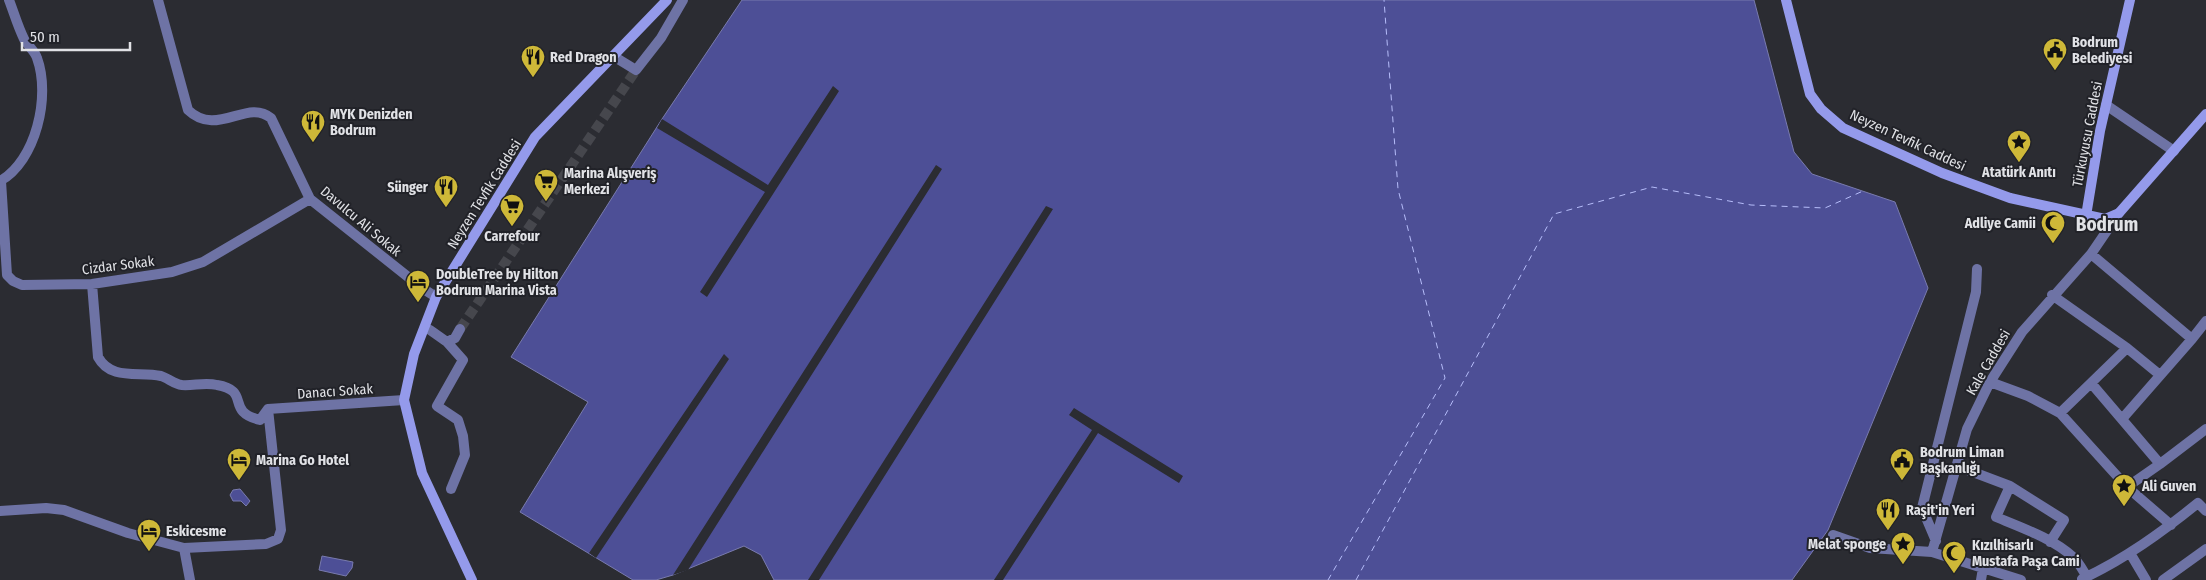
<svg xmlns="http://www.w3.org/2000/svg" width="2206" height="580" font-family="'Fira Sans Condensed',sans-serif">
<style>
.water{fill:#4d4f96;stroke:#797bae}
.pier{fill:#2b2c32}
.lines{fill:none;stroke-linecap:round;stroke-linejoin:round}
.ferry{stroke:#b6bdfa;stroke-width:1;stroke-dasharray:6 5;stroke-linecap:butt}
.street-tunnel{stroke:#46474d;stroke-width:10;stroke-dasharray:10 5;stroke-linecap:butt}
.street{stroke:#6e73a5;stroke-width:10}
.secondary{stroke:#949aeb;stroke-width:10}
.labels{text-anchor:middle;stroke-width:4;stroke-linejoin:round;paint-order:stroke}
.poi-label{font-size:14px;font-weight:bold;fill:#e1e2e6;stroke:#212228;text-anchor:start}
.street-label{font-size:14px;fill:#e1e2e6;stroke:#212228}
.district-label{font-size:19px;font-weight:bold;fill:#e1e2e6;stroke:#212228}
</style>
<rect width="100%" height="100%" fill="#2b2c32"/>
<!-- water -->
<path class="water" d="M742,0h1012l40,152 18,22 83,28 33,86 -100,242 -36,50h-1018l-13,-25 -17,-9 -71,29 -17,5h-23l-113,-68 68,-110 -77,-45 151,-238z
M240,489l10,12 -4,5 -5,-5h-8l-3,-6 3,-5z
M322,556l31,6 -1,6 -6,8 -27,-6z"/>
<!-- pier -->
<path class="pier" d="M833,86l6,5 -132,206 -7,-5 65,-100 -108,-64 5,-9 106,66z
M936,165l6,4 -254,401 -15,5z
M1046,206l7,3 -234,371h-11z
M724,354l5,5 -133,199 -7,-5z
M1074,408l109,68 -4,7 -81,-50 -95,147h-9l98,-150 -23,-15z"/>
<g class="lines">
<!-- ferry -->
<path class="ferry" d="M1328,580l117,-202 -47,-189 -14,-189
M1356,580l198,-366 98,-27 99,18 74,3 38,-17"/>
<!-- street-tunnel -->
<path class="street-tunnel" d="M460,329l176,-259"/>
<!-- street -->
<path class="street" d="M158,0l30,110c29,28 59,-12 83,8l39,81 112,89 14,9
M618,59l18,11 25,-32 22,-38
M2106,105l68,46
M0,181c36,-20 51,-85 37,-123 -2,-7 -9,-12 -13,-19 -6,-12 -10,-26 -15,-39
M1,181l6,94 6,6 9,4 70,-1 80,-12 31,-10 107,-63
M2091,254l101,85 -70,80
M92,284l6,73c13,24 41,14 63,19 7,2 13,8 21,9 11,1 23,-3 35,0 35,6 7,26 43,35l8,-11
M2052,295l75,53 -36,35
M430,330l17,12 8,-4 5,-9
M2192,339l14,-18
M447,342l16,18 -26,46 21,14 5,16 2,19 -14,34
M2127,348l33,27
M1990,382l38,14 32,17 67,74 44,38
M268,409l136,-9
M2060,413l31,-30 69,81 -33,23
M2160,464l46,-35
M1957,466l53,20
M0,511l46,-3 18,2 64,23 56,15 82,-4 12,-5 3,-9 -13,-121
M1833,535l37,13 62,4 89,28
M1936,541l-14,-33 54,-216 1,-23
M2050,542l14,-22 -54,-34 -14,31c26,11 56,21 77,40 6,5 10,14 14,20
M184,548l6,32
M1932,552l35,-123 23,-47 32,-50 69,-78 28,-41
M2130,553l16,27
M2082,579c43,-20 80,-47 116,-76l8,8
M1981,580l2,-12
M2163,580l43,-31"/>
<!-- secondary -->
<path class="secondary" d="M1786,0l24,94 11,15 22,19 99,45 68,25 95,21 14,-6 87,-99
M2086,216l14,-85 30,-131
M472,580l-50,-107 -18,-73 10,-46 22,-57 99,-160 132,-137"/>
</g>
<!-- icons -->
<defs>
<symbol id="civic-pin" viewBox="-11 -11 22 30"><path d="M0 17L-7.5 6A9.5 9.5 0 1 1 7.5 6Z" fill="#ceb838" stroke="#212228"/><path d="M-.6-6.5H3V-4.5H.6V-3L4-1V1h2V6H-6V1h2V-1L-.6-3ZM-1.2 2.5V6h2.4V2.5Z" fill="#111"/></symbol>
<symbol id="restaurant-pin" viewBox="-11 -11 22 30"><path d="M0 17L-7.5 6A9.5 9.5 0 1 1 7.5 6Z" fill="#ceb838" stroke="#212228"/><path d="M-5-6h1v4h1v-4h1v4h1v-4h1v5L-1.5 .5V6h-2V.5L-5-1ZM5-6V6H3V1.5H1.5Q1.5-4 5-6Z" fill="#111"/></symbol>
<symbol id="sight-pin" viewBox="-11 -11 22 30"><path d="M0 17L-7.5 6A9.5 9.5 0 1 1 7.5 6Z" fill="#ceb838" stroke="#212228"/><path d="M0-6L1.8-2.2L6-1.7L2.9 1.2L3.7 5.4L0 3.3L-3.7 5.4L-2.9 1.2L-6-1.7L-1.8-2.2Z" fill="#111"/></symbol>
<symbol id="supermarket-pin" viewBox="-11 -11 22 30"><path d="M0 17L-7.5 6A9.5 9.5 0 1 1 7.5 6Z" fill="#ceb838" stroke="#212228"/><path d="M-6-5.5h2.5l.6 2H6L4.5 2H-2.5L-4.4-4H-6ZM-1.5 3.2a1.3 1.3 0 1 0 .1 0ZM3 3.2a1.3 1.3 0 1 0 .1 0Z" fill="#111"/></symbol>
<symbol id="mosque-pin" viewBox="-11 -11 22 30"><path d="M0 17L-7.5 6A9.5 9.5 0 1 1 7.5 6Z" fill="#ceb838" stroke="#212228"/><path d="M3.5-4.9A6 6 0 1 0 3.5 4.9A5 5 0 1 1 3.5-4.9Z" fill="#111"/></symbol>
<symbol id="hotel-pin" viewBox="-11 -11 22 30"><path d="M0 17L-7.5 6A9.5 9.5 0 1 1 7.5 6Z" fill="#ceb838" stroke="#212228"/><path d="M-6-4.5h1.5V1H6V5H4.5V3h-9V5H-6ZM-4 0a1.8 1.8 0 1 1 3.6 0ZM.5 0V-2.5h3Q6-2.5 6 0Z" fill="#111"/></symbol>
</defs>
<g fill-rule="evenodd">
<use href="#civic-pin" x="2041" y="36" width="28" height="38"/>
<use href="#restaurant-pin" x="519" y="43" width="28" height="38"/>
<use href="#restaurant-pin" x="299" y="108" width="28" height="38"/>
<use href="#sight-pin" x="2005" y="128" width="28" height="38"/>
<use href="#supermarket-pin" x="532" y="167" width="28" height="38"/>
<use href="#restaurant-pin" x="432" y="173" width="28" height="38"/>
<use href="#supermarket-pin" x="498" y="192" width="28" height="38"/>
<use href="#mosque-pin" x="2039" y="209" width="28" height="38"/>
<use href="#hotel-pin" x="404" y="268" width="28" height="38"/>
<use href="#hotel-pin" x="225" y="446" width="28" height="38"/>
<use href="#civic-pin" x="1888" y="446" width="28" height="38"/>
<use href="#sight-pin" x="2110" y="472" width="28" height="38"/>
<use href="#restaurant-pin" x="1874" y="496" width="28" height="38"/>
<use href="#hotel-pin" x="135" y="517" width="28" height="38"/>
<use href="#sight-pin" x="1889" y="530" width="28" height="38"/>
<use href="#mosque-pin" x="1940" y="539" width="28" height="38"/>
</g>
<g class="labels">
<!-- poi labels -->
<g class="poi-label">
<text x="2072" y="47">Bodrum<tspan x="2072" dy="16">Belediyesi</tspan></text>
<text x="550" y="62">Red Dragon</text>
<text x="330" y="119">MYK Denizden<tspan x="330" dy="16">Bodrum</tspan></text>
<text x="2019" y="177" text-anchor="middle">Atatürk Anıtı</text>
<text x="564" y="178">Marina Alışveriş<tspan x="564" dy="16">Merkezi</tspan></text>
<text x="428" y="192" text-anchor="end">Sünger</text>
<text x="2036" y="228" text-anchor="end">Adliye Camii</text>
<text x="512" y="241" text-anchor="middle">Carrefour</text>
<text x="436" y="279">DoubleTree by Hilton<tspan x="436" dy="16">Bodrum Marina Vista</tspan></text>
<text x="1920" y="457">Bodrum Liman<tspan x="1920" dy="16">Başkanlığı</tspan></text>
<text x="256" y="465">Marina Go Hotel</text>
<text x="2142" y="491">Ali Guven</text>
<text x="1906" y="515">Raşit'in Yeri</text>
<text x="166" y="536">Eskicesme</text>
<text x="1886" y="549" text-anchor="end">Melat sponge</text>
<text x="1972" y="550">Kızılhisarlı<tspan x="1972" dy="16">Mustafa Paşa Cami</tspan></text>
</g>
<!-- street labels -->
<g class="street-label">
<text transform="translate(2087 134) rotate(-79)" y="5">Türkuyusu Caddesi</text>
<text transform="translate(1908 140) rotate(25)" y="5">Neyzen Tevfik Caddesi</text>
<text transform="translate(484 194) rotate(-58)" y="5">Neyzen Tevfik Caddesi</text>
<text transform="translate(361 221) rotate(40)" y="5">Davulcu Ali Sokak</text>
<text transform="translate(118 265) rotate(-7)" y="5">Cizdar Sokak</text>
<text transform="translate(1988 362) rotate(-60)" y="5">Kale Caddesi</text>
<text transform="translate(335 391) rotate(-4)" y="5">Danacı Sokak</text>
</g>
<!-- district labels -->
<g class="district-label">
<text x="2107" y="231">Bodrum</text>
</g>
</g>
<!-- scale -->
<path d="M22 42v8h108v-8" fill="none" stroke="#e1e2e6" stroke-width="2.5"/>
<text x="30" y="42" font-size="15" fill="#e1e2e6" stroke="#212228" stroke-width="4" paint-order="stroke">50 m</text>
</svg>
